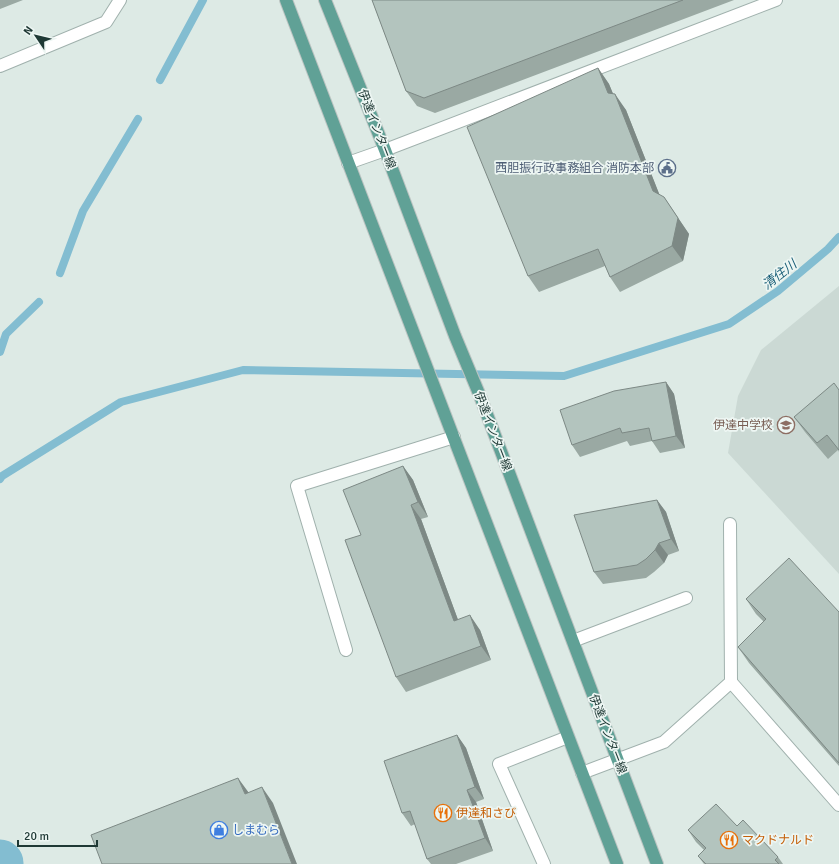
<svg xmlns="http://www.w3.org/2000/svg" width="839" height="864" font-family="Signika,'Noto Sans JP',sans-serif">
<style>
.built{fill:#cbd9d4}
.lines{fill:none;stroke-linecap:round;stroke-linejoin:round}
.stream{stroke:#83bdd1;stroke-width:8}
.river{stroke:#83bdd1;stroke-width:47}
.service-casing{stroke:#a0b1ad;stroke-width:14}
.minor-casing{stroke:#a0b1ad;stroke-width:14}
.primary-casing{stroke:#bcc4c2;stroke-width:14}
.service{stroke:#fff;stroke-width:12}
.minor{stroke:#fff;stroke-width:12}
.primary{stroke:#60a196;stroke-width:12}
.wall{fill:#9aa9a3}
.shaded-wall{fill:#7d8985}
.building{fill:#b3c4be;stroke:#7d8985}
.labels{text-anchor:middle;stroke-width:3.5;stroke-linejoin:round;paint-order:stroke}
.street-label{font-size:12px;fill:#1f3935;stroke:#edf6f3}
.service-label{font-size:12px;fill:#4e5e75;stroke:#edf6f3;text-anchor:end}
.education-label{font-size:12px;fill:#785e54;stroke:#edf6f3;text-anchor:end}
.food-label{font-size:12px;fill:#c56008;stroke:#edf6f3;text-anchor:start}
.shop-label{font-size:12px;fill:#366cbe;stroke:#edf6f3;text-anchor:start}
.water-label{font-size:13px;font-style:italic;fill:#185d76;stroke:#edf6f3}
</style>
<rect width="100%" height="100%" fill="#ddeae5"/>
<!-- built -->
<path class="built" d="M839,286v288l-111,-121 10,-57 23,-46z"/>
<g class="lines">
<!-- stream -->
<path class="stream" d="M160,80l43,-80
M60,273l23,-62 55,-92
M0,352l6,-18 33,-32
M0,479l2,-3 119,-74 122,-32 321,6 165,-52 49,-33 50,-42 11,-12"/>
<!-- river -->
<path class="river" d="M0,863v1"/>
<defs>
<path id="service" d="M0,66l106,-44 14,-22
M573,641l113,-43
M346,650l-49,-164 157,-49
M731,682l108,123
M582,773l82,-31 67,-60 -1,-158
M544,864l-45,-100 69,-27"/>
<path id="minor" d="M348,163l37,-13 391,-150"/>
<path id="primary" d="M286,0l331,864
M325,0l60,150 70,186 25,60 177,468"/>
</defs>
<!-- service casing -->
<use href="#service" class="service-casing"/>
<!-- minor casing -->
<use href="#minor" class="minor-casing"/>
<!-- primary casing -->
<use href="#primary" class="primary-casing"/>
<!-- service -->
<use href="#service" class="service"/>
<!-- minor -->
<use href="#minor" class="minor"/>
<!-- primary -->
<use href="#primary" class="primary"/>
</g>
<!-- wall -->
<path class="wall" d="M0,0h23l-23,9z
M372,0h362l-299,113 -18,-7 -11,-15z
M598,68l11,16 4,10 13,16 33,84 15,18 15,22 -6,27 -63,31 -10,-15 -5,-11 -66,26 -11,-16z
M666,382l8,12 11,54 -25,5 -8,-12 -22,5 -3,-5 -47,16 -8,-12z
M839,390v62l-1,-2 -10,9 -23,-27 -11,-15z
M403,466l10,14 15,37 -7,2 37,101 22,10 11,30 -85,32 -10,-15 -35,-142z
M657,500l9,12 13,39 -11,4 -4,8 -10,9 -8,6 -43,6 -9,-12z
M746,599l93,13v154l-90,-103 -11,-16 26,-25 -8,-8z
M457,735l9,13 18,51 -8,3 17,49 -37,13h-25l-4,-5 -12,-35 -4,2 -9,-13z
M737,826l41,31 5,7h-79l-6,-8 6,-6 -8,-8 -8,-12z"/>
<!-- shaded-wall -->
<path class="shaded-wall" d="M598,68l11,16 10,24 -11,-15z
M615,94l11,16 38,96 -11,-15z
M664,197l25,37 -6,27 -11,-15z
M666,382l8,12 11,54 -9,-12z
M403,466l10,14 15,37 -10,-15z
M657,500l9,12 13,39 -8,-12z
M411,505l10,14 43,117 -10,-15z
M659,543l9,12 -4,8 -9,-13z
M470,615l10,15 11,30 -10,-14z
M457,735l9,13 18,51 -9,-12z
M238,778l11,15 -4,1z
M262,787l11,16 24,61h-5z
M467,790l9,12 17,49 -8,-13z"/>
<!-- building -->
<path class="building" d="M372,0h311l-259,98 -18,-7z
M598,68l10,25 7,1 38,97 11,6 14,21 -6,28 -62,31 -12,-28 -70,27 -61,-149z
M666,382l10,54 -24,5 -3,-13 -27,5 -2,-5 -48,17 -12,-35 54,-19z
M834,383l5,7v60l-12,-15 -10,8 -23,-26z
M403,466l15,36 -7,3 43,116 16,-6 11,31 -85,31 -51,-137 16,-5 -18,-45z
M657,500l14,39 -12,4 -4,7 -9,9 -9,6 -43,7 -20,-57z
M789,558l50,54v151l-101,-116 28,-28 -20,-20z
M457,735l18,52 -8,3 18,48 -58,21 -17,-48 -8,2 -18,-52z
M238,778l7,16 17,-7 30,77h-190l-11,-29z
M716,804l21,22 6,-6 35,37 -3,3 4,4h-73l-8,-8 8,-8 -18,-18z"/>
<!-- icons -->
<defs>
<symbol id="civic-ring" viewBox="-11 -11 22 22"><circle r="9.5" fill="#edf6f3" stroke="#5c6f8a" stroke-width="1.5"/><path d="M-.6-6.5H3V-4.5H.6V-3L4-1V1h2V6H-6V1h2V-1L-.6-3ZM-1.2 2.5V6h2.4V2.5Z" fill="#5c6f8a"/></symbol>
<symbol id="school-ring" viewBox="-11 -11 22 22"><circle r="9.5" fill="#edf6f3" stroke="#8d6e63" stroke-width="1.5"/><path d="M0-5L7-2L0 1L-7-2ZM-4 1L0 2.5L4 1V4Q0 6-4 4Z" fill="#8d6e63"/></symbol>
<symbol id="restaurant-ring" viewBox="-11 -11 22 22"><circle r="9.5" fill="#edf6f3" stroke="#e8710a" stroke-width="1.5"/><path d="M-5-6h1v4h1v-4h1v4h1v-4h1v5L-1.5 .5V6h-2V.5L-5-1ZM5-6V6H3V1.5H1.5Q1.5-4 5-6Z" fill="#e8710a"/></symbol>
<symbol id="shop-ring" viewBox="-11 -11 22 22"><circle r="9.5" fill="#edf6f3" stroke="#3f7fe0" stroke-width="1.5"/><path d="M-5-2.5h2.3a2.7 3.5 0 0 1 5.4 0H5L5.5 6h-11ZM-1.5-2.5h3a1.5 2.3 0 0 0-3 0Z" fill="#3f7fe0"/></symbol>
</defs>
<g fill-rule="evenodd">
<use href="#civic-ring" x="657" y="158" width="20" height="20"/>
<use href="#school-ring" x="776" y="415" width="20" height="20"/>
<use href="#restaurant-ring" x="433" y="803" width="20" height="20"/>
<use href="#shop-ring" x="209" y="820" width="20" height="20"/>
<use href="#restaurant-ring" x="719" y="830" width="20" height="20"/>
</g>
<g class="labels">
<!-- street labels -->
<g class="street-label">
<text transform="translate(377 129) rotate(69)" y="4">伊達インター線</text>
<text transform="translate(493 431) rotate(69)" y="4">伊達インター線</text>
<text transform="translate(608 734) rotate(69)" y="4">伊達インター線</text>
</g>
<!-- service labels -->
<g class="service-label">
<text x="654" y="172">西胆振行政事務組合 消防本部</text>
</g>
<!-- education labels -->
<g class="education-label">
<text x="773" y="429">伊達中学校</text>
</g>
<!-- food labels -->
<g class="food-label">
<text x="456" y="817">伊達和さび</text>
<text x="742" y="844">マクドナルド</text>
</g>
<!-- shop labels -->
<g class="shop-label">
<text x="232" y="834">しまむら</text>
</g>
<!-- water labels -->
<g class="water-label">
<text transform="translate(779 274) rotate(-38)" y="5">清住川</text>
</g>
</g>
<!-- north arrow -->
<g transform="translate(36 36) rotate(305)" stroke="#edf6f3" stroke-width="3" paint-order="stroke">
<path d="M0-3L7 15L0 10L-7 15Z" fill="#1f3935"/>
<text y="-6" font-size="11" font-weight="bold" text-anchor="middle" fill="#1f3935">N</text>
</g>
<!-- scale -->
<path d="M18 840v6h79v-6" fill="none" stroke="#1f3935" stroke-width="2"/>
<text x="24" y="840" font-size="12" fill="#1f3935" stroke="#edf6f3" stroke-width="3" paint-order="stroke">20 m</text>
</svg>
